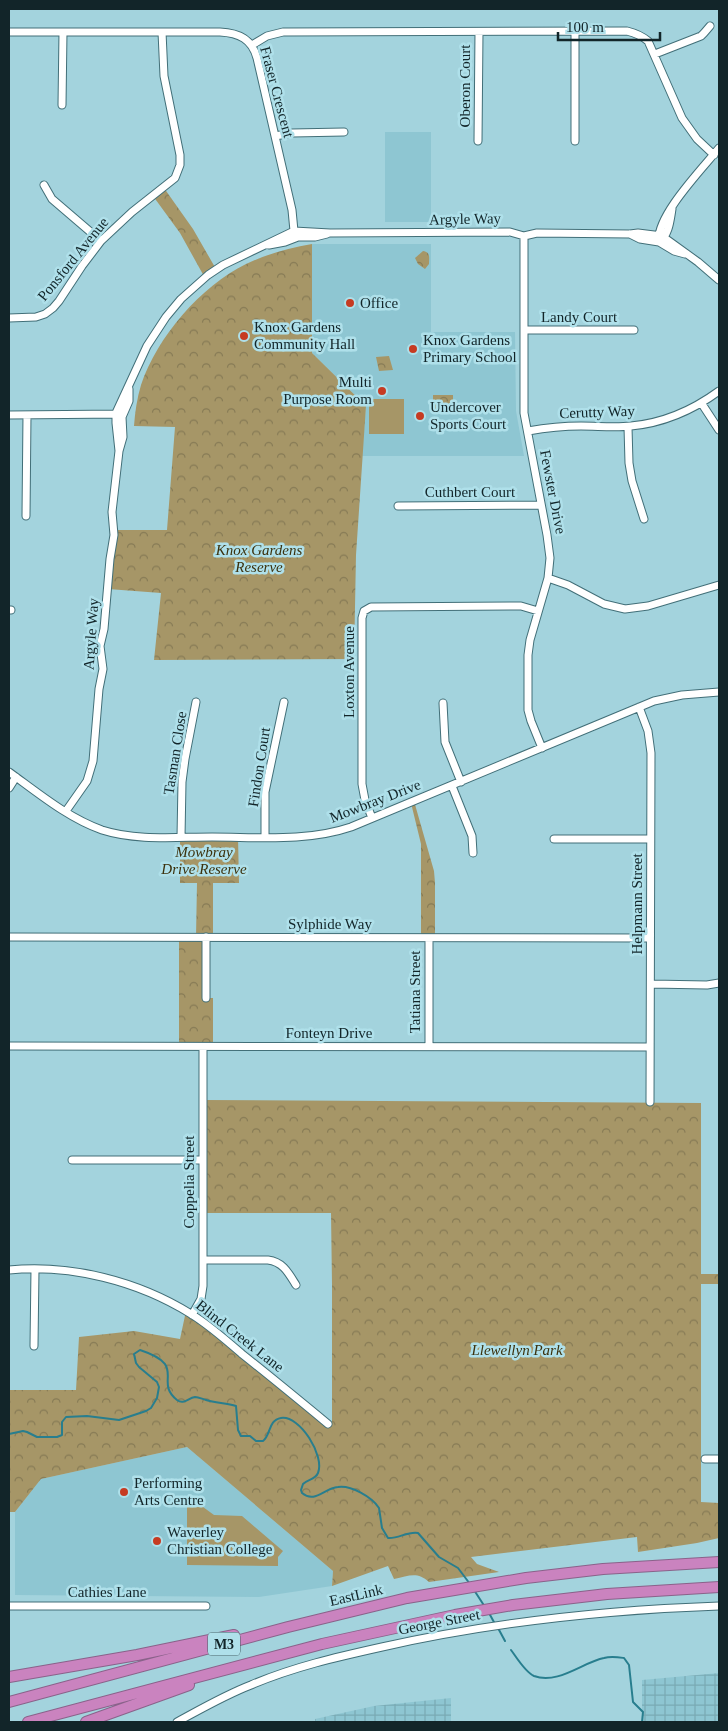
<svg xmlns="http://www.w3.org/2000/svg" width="728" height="1731" font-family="Georgia,serif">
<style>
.built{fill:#8ec6d2}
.industrial{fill:url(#industrial-grid)}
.grass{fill:#a69667}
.park{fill:url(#park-crowns)}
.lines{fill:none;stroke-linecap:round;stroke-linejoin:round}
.stream{stroke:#287e8e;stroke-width:2}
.minor-casing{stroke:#426f78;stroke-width:9}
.highway-casing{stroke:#8a628a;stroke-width:12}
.minor{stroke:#fff;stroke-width:7}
.highway{stroke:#ca83bf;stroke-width:10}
.poi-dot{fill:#c63b22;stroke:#afe0ea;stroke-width:2}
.labels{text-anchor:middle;stroke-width:5;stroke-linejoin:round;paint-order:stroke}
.shield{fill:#afe0ea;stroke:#415d63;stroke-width:1}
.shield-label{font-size:14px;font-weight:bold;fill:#122529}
.street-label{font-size:15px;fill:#122529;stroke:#afe0ea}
.poi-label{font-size:15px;fill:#122529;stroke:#afe0ea;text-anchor:start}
.park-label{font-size:15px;font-style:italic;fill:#3b310d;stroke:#afe0ea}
</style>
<defs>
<pattern id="industrial-grid" width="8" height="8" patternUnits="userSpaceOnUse" patternTransform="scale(1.25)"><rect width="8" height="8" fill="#8ec6d2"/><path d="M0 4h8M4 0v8" fill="none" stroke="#79aab4"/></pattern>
<pattern id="park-crowns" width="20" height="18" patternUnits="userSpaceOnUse" patternTransform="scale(1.25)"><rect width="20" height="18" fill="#a69667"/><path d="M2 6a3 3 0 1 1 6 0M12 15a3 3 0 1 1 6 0" fill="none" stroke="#867a55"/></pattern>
</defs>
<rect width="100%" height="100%" fill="#a3d3dd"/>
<!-- built -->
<path class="built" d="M385,132h46v90h-46z
M312,244h119v88h84l1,79 8,45h-162l4,-50 -54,-53z
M187,1447l146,124 -1,15 -73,11 -244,-2v-83l26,-33z"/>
<!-- industrial -->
<path class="industrial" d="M719,1673v49h-77v-42z
M451,1698v24h-136v-3l59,-13z"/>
<!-- grass -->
<path class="grass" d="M369,399h35v35h-35z
M187,1507h16l11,8 28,1 41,35 -5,6v9l-91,-1z"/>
<!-- park -->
<path class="park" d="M164,188l29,41 23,40 -11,9 -25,-45 -27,-37z
M312,244v109l54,53 -10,149 -2,104 -200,1 7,-67 -53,-4 5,-59h54l8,-103 -41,-1c1,-14 3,-28 7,-41 16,-48 60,-99 105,-121 21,-10 43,-16 66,-20z
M423,251c8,1 6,7 6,13l-4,5 -7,-5 -3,-6z
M389,356l4,14 -14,1 -3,-14z
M433,395h20v14h-20z
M414,801l20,70 1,12v55h-14v-94l-10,-41z
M180,837h58l1,46h-26v54h-7v61h7v49h-34v-110h17l1,-54h-17z
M203,1100l498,3v171h18v10h-18v218l18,1v35l-22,5 -59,9 -1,-15 -166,20 6,7 22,8 -70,10c-12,-11 -20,-6 -35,-3l-6,-13 -56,20 1,-15 -146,-124 -146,32 -26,33h-6v-122h67l3,-53 55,-6 46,8 6,-28 146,114v-141l-1,-71h-128z"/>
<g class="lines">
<!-- stream -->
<path class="stream" d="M9,1434l14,-3 4,1 10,5h20l5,-2v-13l4,-5 21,-1 32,4 27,-9 5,-3 6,-10 2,-11 -2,-5 -18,-15 -3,-4 -2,-9 6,-4c49,16 13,31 37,50 7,5 11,-2 18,-3 4,0 7,2 11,3 10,3 21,3 30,6l2,24 3,6h9l6,5h7c8,-6 5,-21 18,-23 19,-3 44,38 37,55 -3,7 -10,6 -15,11l-2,6 1,3c13,11 22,-5 36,-6 13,-2 34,10 41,21l3,20 6,10c10,1 20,-7 30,-5l21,24 19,11 12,16
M474,1590l11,17
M489,1613l6,11
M498,1628l7,13
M511,1650c6,8 14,22 23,26 24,9 49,-14 70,-18 7,-2 13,-1 20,0l5,7 4,37 10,10 -1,10"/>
<defs>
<path id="minor" d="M9,32h211c19,1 32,7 37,26l35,152 2,21 4,6
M575,32v109
M252,45l15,-9 16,-4 344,-1c8,2 14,4 21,10l34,77 15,21 17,16
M655,54l46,-18 3,-3 6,-7
M62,105l1,-73
M275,136l17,-3 52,-1
M478,141l1,-109
M44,185l8,14 49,42
M672,209c-2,12 -3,26 -13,33 -4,-25 44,-74 60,-94
M630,234l10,5 19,3 15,9 11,3
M524,236v177l23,122 3,23 -2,20 -18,62 -2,15v55l3,11 11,27
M269,245l16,-3 13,-5h17l12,-3
M9,318l27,-1 9,-3 8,-6 6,-7 23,-35 19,-25 31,-29 43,-34 5,-13v-10l-16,-79 -2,-44
M524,330h110
M702,404l17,26
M9,415l112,-1
M628,427l1,36 3,18 12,38
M528,431c17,-3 35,-5 53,-5 17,0 34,2 50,0 33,-3 62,-16 88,-35
M119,451l-3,-28v-10l31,-67 19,-29 15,-18 27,-24 15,-10 71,-34 36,2 180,-1 14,4 13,-3 93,1 8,-1 24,3 36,26 21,18
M398,506l143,-1
M26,516l1,-101
M548,578l20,7 36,19 21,5 23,-3 71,-21
M9,610h2
M443,703l2,39 16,40
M639,707l9,24 3,22 -1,349
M9,772c29,21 59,46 93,58 34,11 74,7 110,7 46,0 95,5 139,-10l303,-126 28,-6 37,-3
M452,786l20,50 1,17
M9,788l7,-11
M66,811l21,-30 6,-20 6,-72 4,-20 -3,-23 4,-17 6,-70 4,-24 -2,-23 7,-61 4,-14 -1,-20 7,-16v-12
M372,818l-7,-18 -3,-16v-166l2,-7 7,-4 150,-1 17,5
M181,837l1,-55 3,-23 11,-57
M265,837v-45l19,-90
M554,839h96
M9,937l641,1
M206,937v61
M651,984l56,1 12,-2
M9,1046l641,1
M429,1046v-108
M72,1160h131
M203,1260h65c15,2 20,12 28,25
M9,1270c62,-6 129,11 182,44 18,11 35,26 51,40 29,23 57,46 86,70
M192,1315l9,-16 2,-13v-239
M34,1346l1,-77
M705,1459h14
M9,1606h197
M177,1722c24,-13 48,-27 74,-37 42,-18 86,-28 131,-38 111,-25 223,-37 337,-41"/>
<path id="highway" d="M9,1677l128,-22 97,-20
M9,1702l279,-75 119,-29 119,-20 77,-9 116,-7
M28,1722l294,-78 133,-29 58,-10 94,-11 112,-7
M86,1722l103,-37"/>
</defs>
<!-- minor casing -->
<use href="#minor" class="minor-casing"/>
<!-- highway casing -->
<use href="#highway" class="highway-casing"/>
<!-- minor -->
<use href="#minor" class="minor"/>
<!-- highway -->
<use href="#highway" class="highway"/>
</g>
<!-- markers -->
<g class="poi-dot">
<circle cx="350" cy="303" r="5"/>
<circle cx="244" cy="336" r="5"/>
<circle cx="413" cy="349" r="5"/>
<circle cx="382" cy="391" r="5"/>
<circle cx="420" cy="416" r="5"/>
<circle cx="124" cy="1492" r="5"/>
<circle cx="157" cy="1541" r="5"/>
</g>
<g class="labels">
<!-- shield labels -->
<rect class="shield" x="208" y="1632.5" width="32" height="23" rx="4"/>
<g class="shield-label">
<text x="224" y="1649">M3</text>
</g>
<!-- street labels -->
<g class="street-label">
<text transform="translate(465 86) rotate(-90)" y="5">Oberon Court</text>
<text transform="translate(277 92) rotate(75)" y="5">Fraser Crescent</text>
<text transform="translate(465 219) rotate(-1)" y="5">Argyle Way</text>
<text transform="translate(73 259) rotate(-51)" y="5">Ponsford Avenue</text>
<text x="579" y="322">Landy Court</text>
<text transform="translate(597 412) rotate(-2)" y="5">Cerutty Way</text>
<text x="470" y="497">Cuthbert Court</text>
<text transform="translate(553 492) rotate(79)" y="5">Fewster Drive</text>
<text transform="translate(91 634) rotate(-86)" y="5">Argyle Way</text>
<text transform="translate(349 672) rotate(-90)" y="5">Loxton Avenue</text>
<text transform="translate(175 753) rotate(-81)" y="5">Tasman Close</text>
<text transform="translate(259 767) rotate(-81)" y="5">Findon Court</text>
<text transform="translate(375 801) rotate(-21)" y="5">Mowbray Drive</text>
<text transform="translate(637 904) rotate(-90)" y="5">Helpmann Street</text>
<text x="330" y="929">Sylphide Way</text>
<text transform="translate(415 992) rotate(-90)" y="5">Tatiana Street</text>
<text x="329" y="1038">Fonteyn Drive</text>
<text transform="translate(189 1182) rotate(-90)" y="5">Coppelia Street</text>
<text transform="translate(240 1336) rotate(38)" y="5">Blind Creek Lane</text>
<text x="107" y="1597">Cathies Lane</text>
<text transform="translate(356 1595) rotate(-13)" y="5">EastLink</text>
<text transform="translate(439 1622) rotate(-11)" y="5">George Street</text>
</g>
<!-- poi labels -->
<g class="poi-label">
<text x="360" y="308">Office</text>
<text x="254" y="332">Knox Gardens<tspan x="254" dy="17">Community Hall</tspan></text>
<text x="423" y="345">Knox Gardens<tspan x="423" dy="17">Primary School</tspan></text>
<text x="372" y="387" text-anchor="end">Multi<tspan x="372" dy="17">Purpose Room</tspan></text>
<text x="430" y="412">Undercover<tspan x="430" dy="17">Sports Court</tspan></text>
<text x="134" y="1488">Performing<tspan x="134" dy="17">Arts Centre</tspan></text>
<text x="167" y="1537">Waverley<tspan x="167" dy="17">Christian College</tspan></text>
</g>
<!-- park labels -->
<g class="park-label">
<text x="259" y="555">Knox Gardens<tspan x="259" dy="17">Reserve</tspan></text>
<text x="204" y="857">Mowbray<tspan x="204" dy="17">Drive Reserve</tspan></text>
<text x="517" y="1355">Llewellyn Park</text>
</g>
</g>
<!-- border -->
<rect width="728" height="1731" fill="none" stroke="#122529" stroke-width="20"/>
<!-- scale -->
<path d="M558 32v8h102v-8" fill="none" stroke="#122529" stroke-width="2.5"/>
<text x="566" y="32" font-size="15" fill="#122529" stroke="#afe0ea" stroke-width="4" paint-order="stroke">100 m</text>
</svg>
